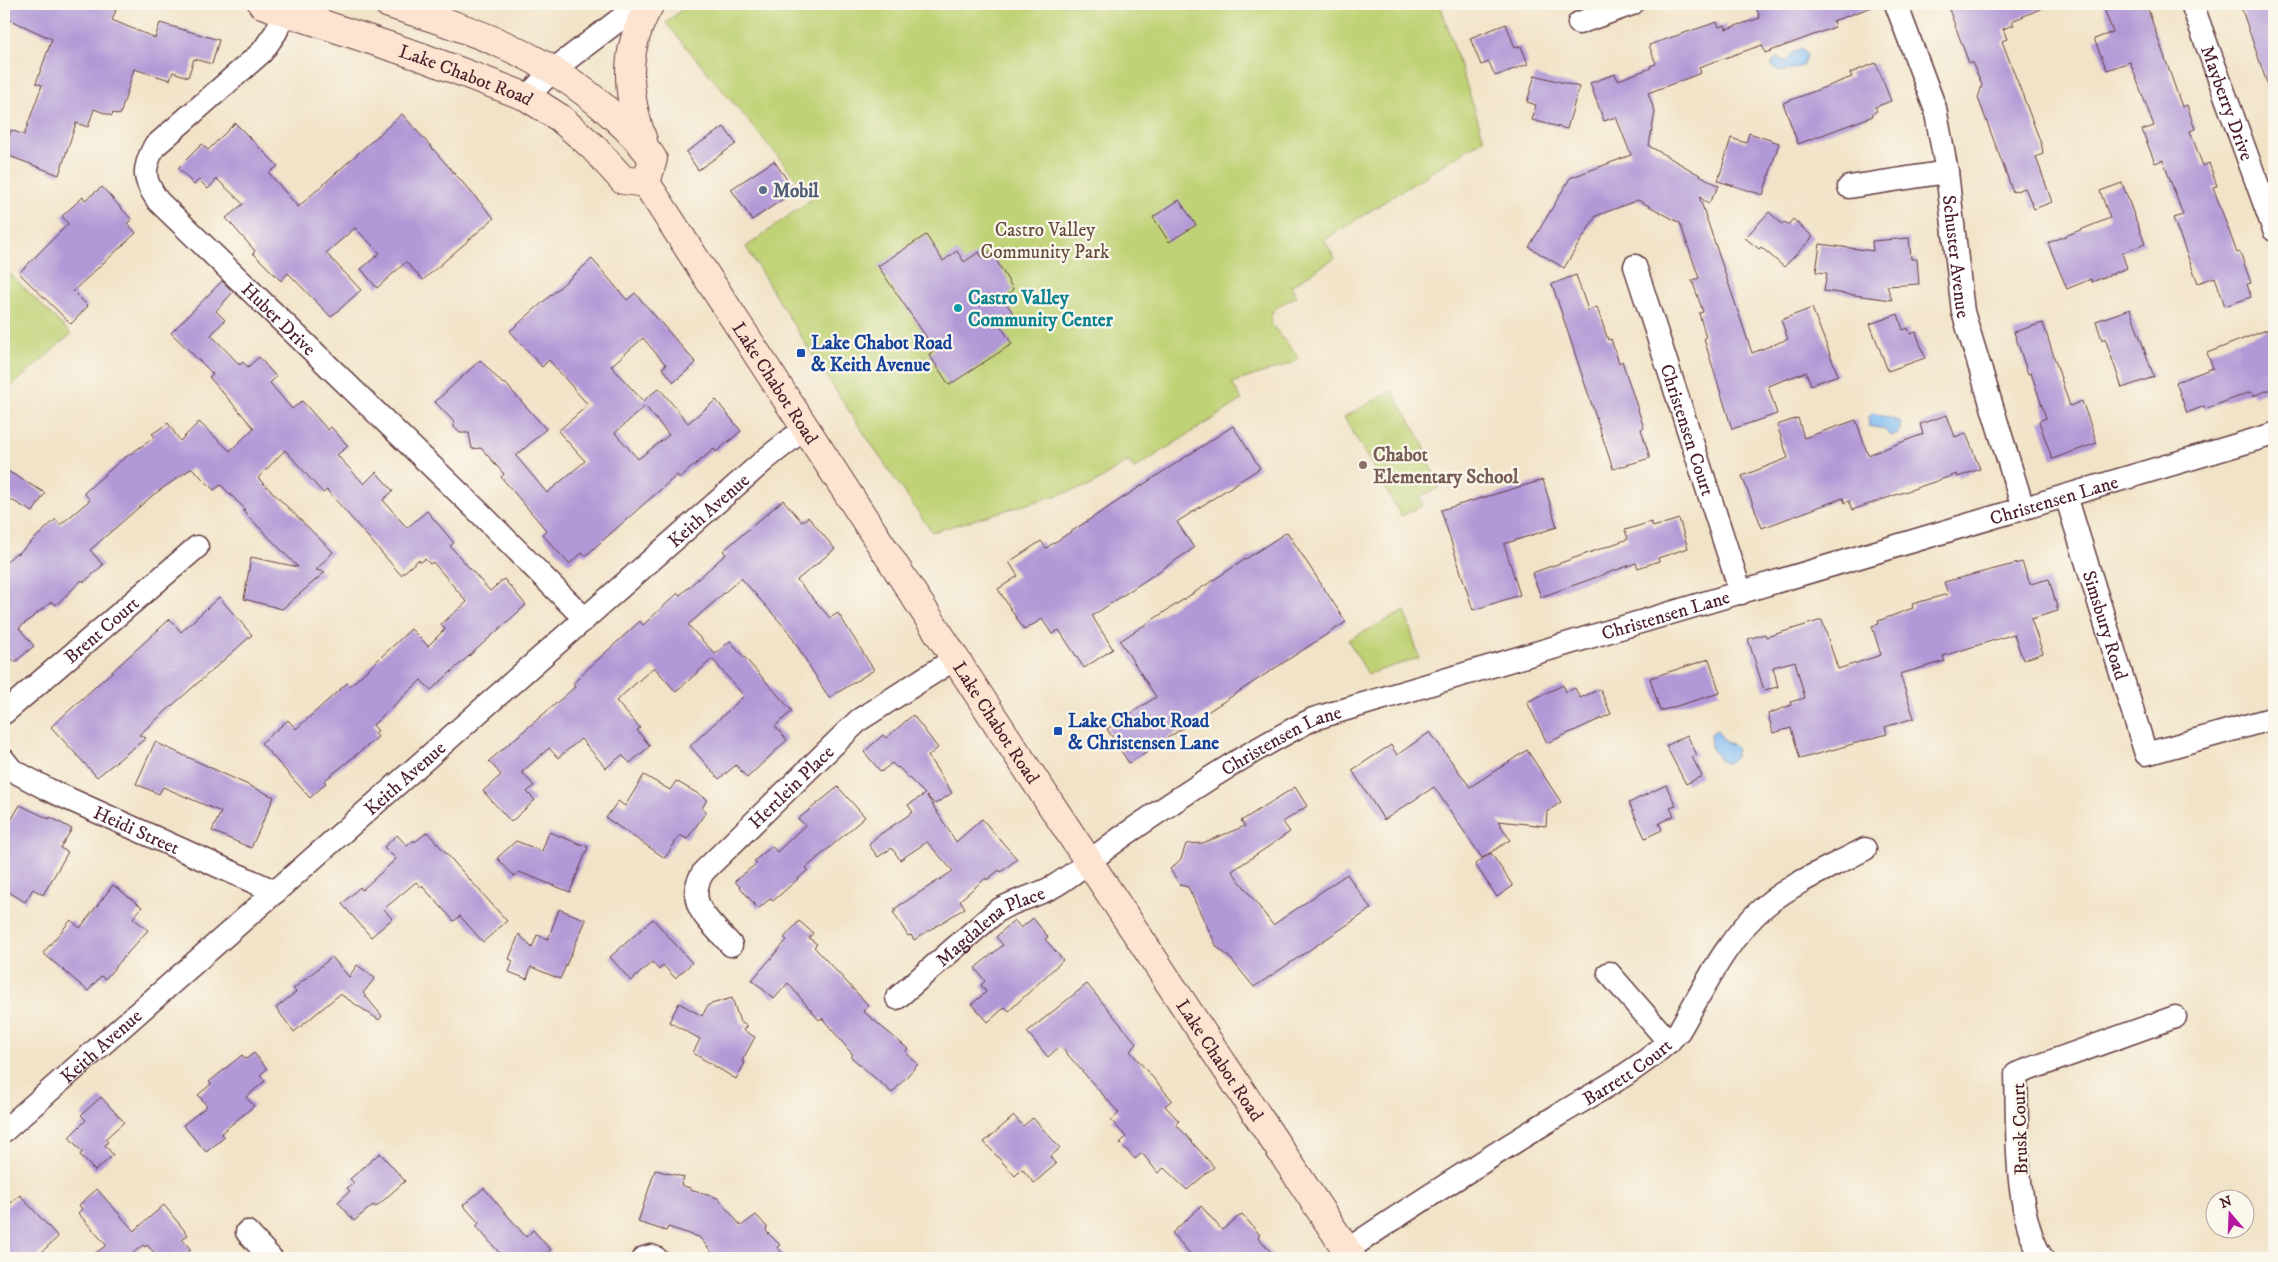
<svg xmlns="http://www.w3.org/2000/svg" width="2278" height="1262" font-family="'IM FELL DW Pica',serif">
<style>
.green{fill:#bfd275;stroke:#847850}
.water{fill:#82bcf3;stroke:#666e8f}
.building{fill:#b198d6;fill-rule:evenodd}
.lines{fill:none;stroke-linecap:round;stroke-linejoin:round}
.street-casing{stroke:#633c42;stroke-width:25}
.secondary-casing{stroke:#633c42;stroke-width:30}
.street{stroke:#fff;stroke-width:22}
.secondary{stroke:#fde4d1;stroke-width:28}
.service-dot{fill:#5c6f8a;stroke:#fbf7ec;stroke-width:2}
.culture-dot{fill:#0f9aa8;stroke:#fbf7ec;stroke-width:2}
.transit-dot{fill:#1a4fb4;stroke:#fbf7ec;stroke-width:2}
.education-dot{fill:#8d6e63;stroke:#fbf7ec;stroke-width:2}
.labels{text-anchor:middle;stroke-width:4.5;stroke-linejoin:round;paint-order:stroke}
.street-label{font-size:19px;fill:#4a1f2b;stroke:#fbf7ec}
.service-label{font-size:19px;font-weight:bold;fill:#4e5e75;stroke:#fbf7ec;text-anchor:start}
.park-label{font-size:19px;fill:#674c3e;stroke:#fbf7ec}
.culture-label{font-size:19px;font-weight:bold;fill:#0d838f;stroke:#fbf7ec;text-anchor:start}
.transit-label{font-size:19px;font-weight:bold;fill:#164399;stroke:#fbf7ec;text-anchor:start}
.education-label{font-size:19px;font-weight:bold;fill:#785e54;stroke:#fbf7ec;text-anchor:start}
</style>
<rect width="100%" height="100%" fill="#fbf7ec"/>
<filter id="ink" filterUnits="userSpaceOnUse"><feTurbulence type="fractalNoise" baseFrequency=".02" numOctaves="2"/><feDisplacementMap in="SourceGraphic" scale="10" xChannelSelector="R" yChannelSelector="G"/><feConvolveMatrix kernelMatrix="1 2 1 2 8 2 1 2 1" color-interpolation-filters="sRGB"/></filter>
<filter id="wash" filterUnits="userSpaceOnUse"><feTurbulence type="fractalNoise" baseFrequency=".0096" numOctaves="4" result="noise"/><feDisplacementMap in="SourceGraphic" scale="20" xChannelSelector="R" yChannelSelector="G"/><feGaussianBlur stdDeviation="1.12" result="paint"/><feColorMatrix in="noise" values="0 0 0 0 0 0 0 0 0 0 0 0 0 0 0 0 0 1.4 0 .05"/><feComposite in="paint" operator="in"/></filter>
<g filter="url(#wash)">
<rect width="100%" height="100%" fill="#f1e3c7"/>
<!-- green -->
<path class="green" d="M688,4h752l44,135 -160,101 11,18 -44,28 6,10c-12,7 -30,12 -26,28l28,34 -6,5 -61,20 10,17 -108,69 -6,-8 -36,24 -160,47c-66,-93 -128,-188 -186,-285l67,-49 -147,-175z
M4,268l67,66 -67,59z
M1392,391l30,50 17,47 -20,9 4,8 -22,11 -57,-99z
M1405,611l14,47 -51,16 -20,-34z"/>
<!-- water -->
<path class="water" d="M1802,49l5,5 -4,12 -21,6 -10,-5v-4l4,-5 10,3 8,-9z
M1874,413l27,9 -2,12 -8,2 -7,-7 -15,-3 -1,-9z
M1717,730l8,12 7,2 5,5 -2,8 -7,6 -6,-1 -11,-15 -1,-13z"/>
<g id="blocks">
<!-- building -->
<path class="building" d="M4,4h98l14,6 -4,10 43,18 5,-15 59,17 -7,24 -18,-5 -6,18 -15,-5 -3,8 -36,-11 -14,46 -7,-2 -1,3 -18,-7 -6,18 -12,-4 -17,52 -55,-21 7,-24 13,5 18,-50 -6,-2 16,-44 -48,-22z
M1755,4h119l1,2 -42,15 2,6 -70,26 -3,-8 -63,22 2,6 -53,20 7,19 -6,34 70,40 -11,18 -9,-8 53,157 36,-14 -7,-19 31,-12 26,67 -27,10 -5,-13 -38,14 9,28 -45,15 -28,-90 2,-1 -7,-25 4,-1 -11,-32 7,-2 -19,-55 -42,-23 -42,16 -32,52 -35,-21 41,-69 61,-23 -15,-38 -12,4 -14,-38 25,-9 3,6 33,-12 -1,-2 6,-2 -7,-19 68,-23 2,5 6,-2 1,4 34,-11z
M1947,4h105l-40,17 2,4 -11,4 4,10 -5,2 40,105 1,8 -7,3 16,45 -18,7 -9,-21 -12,4 -35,-94 4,-13 -10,-23 -3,1z
M2102,4h44l36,103 5,-2 8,24 -5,2 13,35 6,-3 8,23 -4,1 24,66 3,-1 11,31 -4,1 4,13 -26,9 -10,-29 -17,6 -25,-65 10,-3 -20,-55 -8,3 -13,-33 12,-4 -24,-64 -23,8 -13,-31 19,-7z
M2240,4h34v90l-3,1z
M1506,24l9,24 6,-2 7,18 -33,12 -6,-14 -8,3 -11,-27z
M1876,63l15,38 -16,6 2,4 -5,3 1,2 -75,28 -15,-41 69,-26 -2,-4z
M1535,75l44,12 -12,42 -35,-9 4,-15 -9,-3z
M402,114l92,104 -71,62 -17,-18 -29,26 -16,-19 19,-16 -25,-25 -29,25 35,37 -30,27 -43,-44 -7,8 -28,-28 2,-2 -29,-33 17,-14 -26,-25 -9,10 -9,-9 -5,5 -16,-17 24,-24 6,6 27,-27 43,43 -9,7 29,34z
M724,127l12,17 -38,26 -12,-18z
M1749,133l30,10 -16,52 -45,-14 13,-43 15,5z
M774,161l21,30 -43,29 -21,-31z
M2122,183l23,61 -23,9 5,15 -35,14 -1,-3 -24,10 -19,-46 62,-25 -10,-27z
M102,187l30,33 -5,3 9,10 -63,58 15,15 -17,18 -52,-51 49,-49 -6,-8 21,-19 2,3z
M1179,200l17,25 -27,17 -16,-25z
M1769,212l13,12 3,-2 3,3 5,-6 20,18 -29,30 -23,-20 -2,2 -14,-11z
M926,235l17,26 14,-10 7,11 15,-10 3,6 9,-7 22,38 -9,11 11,16 -15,9 12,19 -63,41 -20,-31 6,-4 -57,-84z
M1909,238l2,21h6l2,25 -32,2 5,14 -68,-9 3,-18 -11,-1 4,-28 53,7 -1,-10z
M592,259l35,41 8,-7 61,70 -22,19 -12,-14 4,-3 -23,-27 -32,28 32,35 16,-13 29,35 28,-23 25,31 -25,21 -2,-3 -35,29 -2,-3 -92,81 -3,-3 -13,11 -27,-30 4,-4 -45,-53 3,-3 -23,-26 -9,1 -3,-16h-9l-6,-6v-5l-19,-20 45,-42 23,24 2,-1 41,46 -30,27 31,37 38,-32 -27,-30 30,-26 -39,-45 -7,7 -32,-36zM645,406l24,29 -31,24 -23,-26z
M1576,275l12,35 9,-3 11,33 3,-1 8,24 3,-2 22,67 -3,1 9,29 -37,11 -61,-185z
M222,281l11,11 -17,19 9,9 -14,15 29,30 3,-3 5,5 11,-10 17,20 -6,6 22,26 10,-8 26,29 3,-3 17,19 -11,9 27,29 12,-12 17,19 -10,9 24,28 20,-17 27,32 -4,3 40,45 14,-12 22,26 -95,85 -10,-10 -48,45 5,6 -3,2 3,4 -54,44 2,2 -16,15 -49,-55 27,-23 8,9 51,-46 3,3 61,-57 17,17 17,-17 -4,-5 26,-22 -34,-40 -3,2 -5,-5 -4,3 -3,-2 -17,15 -74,-85 -4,3 -38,-43 -27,28 75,74 -17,18 9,2 -43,37 -38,-10 7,-42 47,10 -55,-56 2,-2 -24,-24 -7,5 -22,-22 -39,27 -63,55 13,15 -19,17 -2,-2 -26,25 -5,-3 -32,26 15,18 -19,16 -11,-12v-86l12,-11 2,1 38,-35 4,6 30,-25 -6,-7 36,-32 35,-24 -3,-3 16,-11 12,18 19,-19 31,29 24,-23 -45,-51 4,-3 -42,-41z
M2130,309l24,68 -32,11 -17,-50 -3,2 -6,-19z
M1898,314l5,16 5,-2 2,6 6,-2 9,26 -37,13 -18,-47z
M2043,323l27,83 12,-5 15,42 -45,16 -13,-38 7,-3 -15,-45 -3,1 -14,-42z
M2274,327v61l-21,8 -2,-4 -46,17 -1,-3 -17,7 -11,-31 37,-14 -6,-15z
M1947,415l8,22 11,-4 14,36 -22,8 -1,-3 -105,36 -3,-9 -4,2 -2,-5 -81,30 -20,-52 46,-18 -11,-33 21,-7 6,20 52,-18 12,35 55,-21 -3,-10z
M1233,426l27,42 -83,54 17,26 -102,68 21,33 -29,19 -25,-38 -7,4 -10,-15 -18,11 -26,-41 20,-13 -9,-14 32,-21 5,7z
M4,469l41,24 -12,19 -29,-16z
M1543,480l14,47 -53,17 16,51 -47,15 -32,-100z
M783,500l19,22 6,-5 27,32 -38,31 33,38 8,-5 36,57 -45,28 -41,-67 -47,-53 -53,47 27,29 15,-13 62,70 -17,15 12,14 -40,38 -11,-13 -17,14 -29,-33 54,-50 -32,-37 -36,33 -22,-25 -38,34 24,27 -3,2 13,16 -20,17 -8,-8 -16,13 -25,-29 -23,19 -9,-10 -27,24 12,14 -7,6 8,8 -24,22 -28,-31 18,-16 -12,-14 86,-74 -2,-3 8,-9 59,-54 3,4 35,-32 2,2 46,-41 -3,-3z
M1679,519l9,29 -30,10 1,3 -21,7 -2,-5 -95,34 -9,-24 96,-34 -3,-9 26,-8 2,5z
M1287,532l59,90 -217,141 -22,-34 49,-32 -36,-56z
M2022,562l8,22 19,-5 9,32 -27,8 12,34 -20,7 -9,-26 -71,22 2,5 -45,13 14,44 -29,9 2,7 -34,10 -53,15 -9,-31 -18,5 -5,-19 23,-9 -1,-3 15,-4 -10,-37 -22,6 5,20 -14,3 -16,-51 17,-5 1,3 56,-17 16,49 43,-14 -9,-29 7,-2 -1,-3 35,-13 -1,-4 36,-10 -4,-12z
M219,597l33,38 -113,100 7,3 -49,39 -46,-50 119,-108 11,13z
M1709,659l11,34 -60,18 -10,-33z
M1563,685l3,7 9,-4 5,10 20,-9 11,25 -64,29 -20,-41z
M913,715l25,33 -10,8 24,37 -17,11 -8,-8 29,46 26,-23 35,40 -16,13 -2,-2 -12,10 -1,-2 -26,22 5,8 -51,32 -3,-5 -3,1 -15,-24 3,-1 -2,-2 59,-38 -26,-29 -27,18 -8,-12 -14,9 -9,-12 7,-8 37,-25 -5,-7 17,-11 -27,-27 -1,1 -5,-5 -11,9 -17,-20 19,-17 3,3z
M1430,732l40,55 57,-37 34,52 -14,10 -1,14 -48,-5 12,19 -28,18 -48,-71 -50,33 -32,-50 39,-25 6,10z
M1687,735l10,20 -5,2 10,19 -16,8 -20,-38z
M155,742l119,55 -23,51 -39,-17 9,-19 -58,-25 -4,7 -23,-10z
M644,775l26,15 6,-9 31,18 -5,10 4,3 -19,27 -7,-4 -15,23 -59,-40 12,-17 7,5z
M1666,785l10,21 -6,2 4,8 -15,7 3,7 -17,8 -16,-35z
M838,787l27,30 -59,51 2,2 -35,31 -2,-3 -13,11 -23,-28 22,-18 -3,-2 18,-15 5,6 28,-27 -7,-6z
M1295,787l12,19 -24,16 7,10 -58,39 41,54 74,-51 24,35 -117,78 -24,-29 -13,-11 -29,-60 -8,-2 -10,-16 11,-10 5,-15 17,-1 42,-17 -4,-5z
M20,805l29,14 1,-2 22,12 -12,19 8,4 -25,43 -10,-6 -8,13 -21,-13v-70l6,3z
M427,832l80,89 -24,21 -23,-26 -6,5 -32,-35 -1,1 -5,-5 -32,27 8,10 -21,18 -29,-33 18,-17 2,3 34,-31 -12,-12 13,-12 10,11 7,-6 1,2z
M549,832l39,15 -18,45 -51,-20 -5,4 -17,-18 19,-17 26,10z
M1491,853l22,33 -16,11 -22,-33z
M113,885l29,22 -9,11 15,12 -43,49 -4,-3 -13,15 -45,-38 28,-33 9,8z
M559,909l27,11 -26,59 -29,-12 -4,12 -18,-7 4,-11 -4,-2 10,-25 13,14 5,-13 11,4z
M1033,918l15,19 -3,2 18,21 -54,51 -4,-4 -17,15 -16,-18 14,-12 -5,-7 4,-4 -10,-13 28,-23 -7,-8 18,-17 7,8z
M653,919l39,44 -17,15 -12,-13 -4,5 -7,-8 -21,19 -21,-24z
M799,921l14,12 -4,5 8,6 -3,3 55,59 -6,5 45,38 -3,3 13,12 -26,29 -41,-36 2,-2 -31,-37 -3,2 -31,-37 -14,16 -22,-19 35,-40 -3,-2z
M332,957l17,20 8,-12 18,13 -12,15 19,23 -3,4 -39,-26 -46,38 -18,-24 20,-16 -3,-3z
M1087,984l50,60 -7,7 42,49 -7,6 14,15 -3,3 38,43 -27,23 -23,-22 -6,5 -16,-20 -7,6 -15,-16 6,-6 -15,-17 8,-7 -59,-67 -12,11 -21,-25z
M732,998l8,24 7,4 -4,4 12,7 -13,24 3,2 -9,16 -43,-26 7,-14 -31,-17 10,-19 23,13 6,-11z
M254,1053l13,16 -7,6 5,6 -19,16 8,9 -33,27 4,4 -19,15 -23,-27 24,-19 -9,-11 13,-11 -2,-2 33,-27 4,4z
M101,1097l23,25 -19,17 3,3 -3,3 8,10 -18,16 -15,-16 2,-3 -13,-15 17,-17 -5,-5z
M1014,1116l9,10 10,-8 27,30 -10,9 6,7 -22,19 -12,-14 -7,7 -31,-34z
M380,1153l25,28 -29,26 -3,-2 -19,16 -16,-19 12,-11 -3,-3 7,-5 -4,-4z
M655,1170l29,7 -3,8 9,3v2l28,8 23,28 15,-11 11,12 -1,4 14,14 -3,2 10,11h-70l-18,-21 -31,-10 -2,4 -28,-9z
M484,1188l42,49 7,-7 18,20 -10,8h-37l-28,-32 3,-3 -16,-18z
M97,1189l37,42 30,-26 24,30 -6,4 9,11 -11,8h-21l-12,-13 -2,2 -2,-2 -16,13h-37l16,-13 -28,-32 4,-4 -3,-4z
M20,1195l38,42 -23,21h-31v-49z
M1201,1206l21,24 20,-16 18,21 -2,2 18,21h-82l-22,-25z"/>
</g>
</g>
<g filter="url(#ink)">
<use href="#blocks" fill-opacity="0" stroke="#633c42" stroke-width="1"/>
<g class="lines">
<defs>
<g id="street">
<path id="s1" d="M288,4l-12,28 -14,20 -108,95c-12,24 -11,32 4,54l326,316 101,102"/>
<path id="s2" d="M1896,4l39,104 12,64 16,140 60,196"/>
<path id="s3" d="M2192,4l82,226"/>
<path d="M1579,23l53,-19"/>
<path d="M527,97l26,-27 87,-66"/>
<path d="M1849,187l98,-15"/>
<path id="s4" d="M1635,266l106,327"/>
<path id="s5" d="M2066,496l80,258 128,-36"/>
<path id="s6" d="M4,713l193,-166"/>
<path id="s7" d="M4,760l8,10 37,20 227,102"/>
<path id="s8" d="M731,945c-20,-23 -49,-42 -27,-74l155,-151 97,-62"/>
<path d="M1609,973l60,69"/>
<path id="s9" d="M897,998l100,-87c18,-12 40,-14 59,-26 24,-15 47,-35 70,-51 61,-42 122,-82 187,-115l961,-285"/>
<path id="s10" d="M4,1131l763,-673 38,-30"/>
<path d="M247,1232l24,26"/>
<path id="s11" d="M1347,1250c68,-46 138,-90 208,-133 38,-23 94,-52 124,-86 25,-43 48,-93 86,-125 29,-24 66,-39 100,-57"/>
<path d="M644,1258l7,-2 5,2"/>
<path d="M2042,1258c-29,-48 -24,-128 -26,-184l159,-57"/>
</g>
<g id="secondary">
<path id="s12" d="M262,4l160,53 105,40 33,21 33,29 30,33 23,3 366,563 340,512"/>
<path d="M389,4c83,26 154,49 220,108 16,14 32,29 44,47l-7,24"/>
<path d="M643,141c-17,-49 -20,-91 7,-137"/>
</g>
</defs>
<!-- street casing -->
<use href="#street" class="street-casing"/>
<!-- secondary casing -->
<use href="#secondary" class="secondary-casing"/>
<!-- street -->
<use href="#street" class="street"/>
<!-- secondary -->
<use href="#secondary" class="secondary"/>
</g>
</g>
<!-- markers -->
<circle class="service-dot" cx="763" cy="190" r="5"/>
<circle class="culture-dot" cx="958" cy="308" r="5"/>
<g class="transit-dot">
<rect x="796" y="348" width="10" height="10" rx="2.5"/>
<rect x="1053" y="726" width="10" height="10" rx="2.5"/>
</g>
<circle class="education-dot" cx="1363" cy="465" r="5"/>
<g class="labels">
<!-- street labels -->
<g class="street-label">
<text dy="7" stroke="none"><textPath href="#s12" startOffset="216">Lake Chabot Road</textPath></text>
<text dy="7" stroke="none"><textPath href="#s3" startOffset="105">Mayberry Drive</textPath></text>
<text dy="7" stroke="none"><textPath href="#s2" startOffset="261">Schuster Avenue</textPath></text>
<text dy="7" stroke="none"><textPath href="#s1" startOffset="426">Huber Drive</textPath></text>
<text dy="7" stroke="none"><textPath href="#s12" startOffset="670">Lake Chabot Road</textPath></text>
<text dy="7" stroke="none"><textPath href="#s4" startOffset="172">Christensen Court</textPath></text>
<text dy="7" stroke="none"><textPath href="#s9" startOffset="1276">Christensen Lane</textPath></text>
<text dy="7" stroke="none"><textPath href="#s10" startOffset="939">Keith Avenue</textPath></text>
<text dy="7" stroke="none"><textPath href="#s9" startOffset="871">Christensen Lane</textPath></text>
<text dy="7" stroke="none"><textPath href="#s5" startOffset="135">Simsbury Road</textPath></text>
<text dy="7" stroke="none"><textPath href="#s6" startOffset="128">Brent Court</textPath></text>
<text dy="7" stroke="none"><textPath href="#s12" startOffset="1075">Lake Chabot Road</textPath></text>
<text dy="7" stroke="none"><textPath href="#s9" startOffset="466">Christensen Lane</textPath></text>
<text dy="7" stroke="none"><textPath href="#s10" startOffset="534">Keith Avenue</textPath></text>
<text dy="7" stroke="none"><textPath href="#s8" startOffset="209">Hertlein Place</textPath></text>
<text dy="7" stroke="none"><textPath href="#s7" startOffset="151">Heidi Street</textPath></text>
<text dy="7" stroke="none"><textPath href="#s9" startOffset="119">Magdalena Place</textPath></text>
<text dy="7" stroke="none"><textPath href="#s10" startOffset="129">Keith Avenue</textPath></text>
<text dy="7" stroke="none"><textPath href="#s12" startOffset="1480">Lake Chabot Road</textPath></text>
<text dy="7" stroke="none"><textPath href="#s11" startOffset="332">Barrett Court</textPath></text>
<text transform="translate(2019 1129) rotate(-92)" y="7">Brusk Court</text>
</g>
<!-- service labels -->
<g class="service-label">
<text x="773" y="197">Mobil</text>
</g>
<!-- park labels -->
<g class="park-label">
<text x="1045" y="236">Castro Valley<tspan x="1045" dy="22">Community Park</tspan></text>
</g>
<!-- culture labels -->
<g class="culture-label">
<text x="968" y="304">Castro Valley<tspan x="968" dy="22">Community Center</tspan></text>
</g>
<!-- transit labels -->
<g class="transit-label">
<text x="811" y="349">Lake Chabot Road<tspan x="811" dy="22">&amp; Keith Avenue</tspan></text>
<text x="1068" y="727">Lake Chabot Road<tspan x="1068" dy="22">&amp; Christensen Lane</tspan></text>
</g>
<!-- education labels -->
<g class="education-label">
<text x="1373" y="461">Chabot<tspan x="1373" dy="22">Elementary School</tspan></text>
</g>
</g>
<!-- margin -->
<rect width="2278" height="1262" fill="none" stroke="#fbf7ec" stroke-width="20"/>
<!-- north arrow -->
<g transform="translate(2230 1214) rotate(341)"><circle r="24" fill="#fbf7ec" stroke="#b4a19f"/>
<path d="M0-4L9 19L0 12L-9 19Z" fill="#b5179e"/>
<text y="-8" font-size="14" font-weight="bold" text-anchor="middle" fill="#4a1f2b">N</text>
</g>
</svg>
